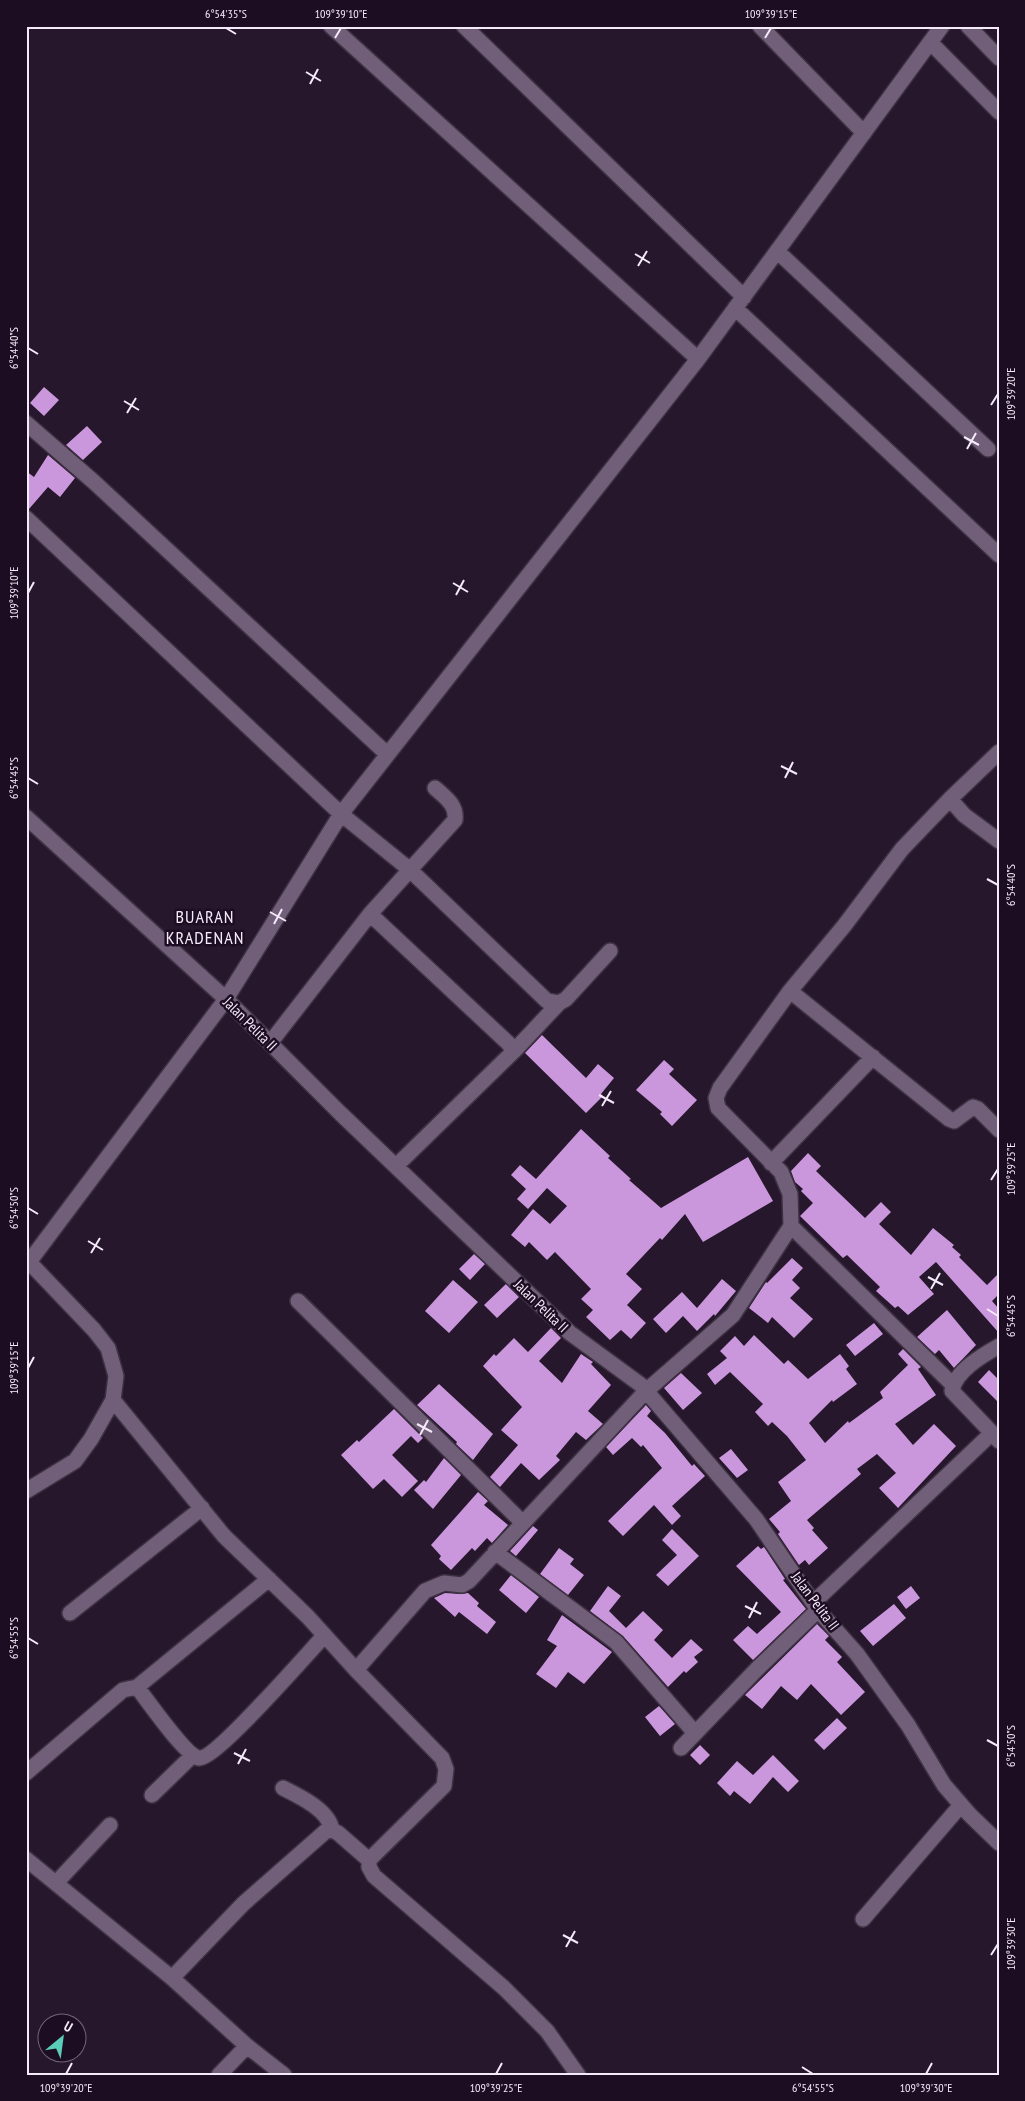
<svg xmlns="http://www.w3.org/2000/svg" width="1025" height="2101" font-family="'PT Sans Narrow',sans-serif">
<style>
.building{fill:#ca97dc}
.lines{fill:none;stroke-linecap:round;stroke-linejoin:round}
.street-casing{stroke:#3d3142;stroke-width:18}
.street{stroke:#715e78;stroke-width:15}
.ticks{fill:none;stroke:#f5eaf9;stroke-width:2}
.labels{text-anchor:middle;stroke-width:5;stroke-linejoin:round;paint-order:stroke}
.street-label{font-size:15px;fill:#f5eaf9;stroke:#1d0d22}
.quarter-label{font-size:18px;letter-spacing:1px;fill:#f5eaf9;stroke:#1d0d22}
.neatline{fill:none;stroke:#f5eaf9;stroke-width:2}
.ticks-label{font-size:12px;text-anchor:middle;fill:#f5eaf9}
</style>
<rect width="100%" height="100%" fill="#26172c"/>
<!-- building -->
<path class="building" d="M44,387l15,13 -15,16 -14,-13z
M87,426l15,16 -19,18 -17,-15z
M48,455l27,23 -15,19 -12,-10 -19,22h-3v-38l8,6z
M542,1035l44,43 12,-14 16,14 -13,16 2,2 -17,17 -61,-60z
M664,1060l10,9 -5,5 28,26 -25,26 -12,-12 2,-2 -26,-22z
M581,1129l29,27 -2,2 23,21 -2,1 32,28 87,-51 25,44 -70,41 -18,-28 -23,26 -2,-2 -34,36 16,15 -15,16 19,18 -15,16 -10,-9 -11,10 -24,-23 7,-7 -12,-11 10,-10 -36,-37 -8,8 -18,-18 -4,5 -14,-12 22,-26 17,15 17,-18 -20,-18 -19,21 -11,-10 9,-10 -15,-14 9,-10 16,14z
M808,1153l13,13 -5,5 49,47 16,-16 10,10 -12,12 32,31 22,-27 21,17 -2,2 9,8 -2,2 28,28 12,-12v21l-7,7 7,8v24l-63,-71 -17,15 15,17 -26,21 -10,-9 -3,2 -19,-17 4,-4 -33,-32 -4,3 -43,-42 13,-13 -12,-12 2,-2 -8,-7 -4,-11z
M474,1254l11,10 -15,16 -11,-11z
M792,1258l11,10 -11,12 8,8 -10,10 23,21 -19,19 -22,-21 -4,6 -19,-15 17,-26 1,1z
M722,1279l14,12 -21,25 -1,-2 -17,17 -14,-15 -17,17 -13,-14 29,-27 15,16z
M453,1280l25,22 -29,31 -24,-22z
M506,1284l13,13 -22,21 -13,-13z
M947,1310l29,35 -22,23 -15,-18 -4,4 -18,-17z
M874,1323l9,11 -28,22 -9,-11z
M551,1328l10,10 -22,23 23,22 19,-29 12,8 -2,2 20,21 -23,26 15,13 -17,16 -10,-8 -20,24 4,4 -21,20 -18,-17 -21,24 -10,-10 28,-32 -17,-15 21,-23 -39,-41 11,-12 2,2 18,-18 14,14z
M754,1335l30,29 4,-4 20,19 32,-25 9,12 -3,3 11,15 -24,18 -1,-2 -23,23 16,20 23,-22 1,2 34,-25 -3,-6 28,-27 -10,-11 5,-5 18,18 -3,2 18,26 -41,29 18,21 21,-21 22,22 -58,62 -19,-20 17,-15 -19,-19 -20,15 4,5 -54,46 7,8 -2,2 16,18 -19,17 -4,-5 -6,5 -21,-31 2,-2 -11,-13 22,-18 -13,-19 28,-22 -19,-24 -15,-14 -4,4 -13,-14 8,-8 -33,-32 -15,13 -8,-11 20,-16 -7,-7 15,-15 9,10z
M989,1370l10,10v23l-21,-21z
M681,1373l21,20 -19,17 -19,-22z
M439,1384l54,50 -20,26 -17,-16 1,-2 -40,-37z
M646,1405l5,6 -4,5 18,17 27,33 2,-2 11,12 -33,30 9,10 -9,9 -18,-20 -31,31 -15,-15 54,-53 -19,-23 -2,2 -9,-9 -19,17 -7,-8z
M394,1409l29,29 -5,5 -7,-7 -19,19 26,26 -16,16 -18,-18 -11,10 -32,-34 16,-15 2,2z
M731,1449l17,21 -11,8 -18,-20z
M444,1458l17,17 -28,34 -19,-19 10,-10 2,2z
M478,1492l10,9 -4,4 24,20 -16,18 -5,-5 -12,13 -3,-3 -21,22 -12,-11 2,-3 -10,-11z
M533,1526l5,4 -22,26 -6,-5z
M672,1529l27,27 -31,30 -12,-11 21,-20 -15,-15z
M758,1546l3,3 3,-2 21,32 -2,1 23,29 -53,51 -20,-20 15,-14 9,8 24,-22 -45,-46z
M559,1548l15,11 -4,5 14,11 -16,20 -28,-21z
M511,1575l28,22 -13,16 -27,-23z
M608,1586l13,10 -12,15 17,17 17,-17 20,19 -9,10 18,18 19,-19 12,11 -9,7 4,5 -12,11 -2,-2 -16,16 -45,-51 -33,-25z
M911,1586l9,12 -14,11 -9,-12z
M445,1593l16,1 7,-1 11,10 -2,3 19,16 -9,12 -28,-22 -4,5 -21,-19z
M894,1604l12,14 -33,28 -13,-15z
M562,1615l50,37 -28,32 -16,-12 -12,16 -20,-14 21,-28 -10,-6z
M817,1624l12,12 -4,4 17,17 -5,5 28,30 -24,23 -30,-31 -14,16 -16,-14 -19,23 -17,-14z
M659,1706l16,18 -15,12 -15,-19z
M837,1718l10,10 -23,22 -10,-10z
M700,1745l10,10 -10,10 -10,-10z
M773,1755l26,26 -11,11 -15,-15 -23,27 -16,-13 -4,5 -13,-13 20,-22 16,14z"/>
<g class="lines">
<defs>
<path id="street" d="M331,26l367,333
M464,26l280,271
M760,26l104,107
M968,26l31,32
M930,42l69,70
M777,251l211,198
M735,308l264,247
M26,423l68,59 293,272
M26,518l232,218 83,78 68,55 138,132 12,2 7,-4 44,-48
M950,799l49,-47
M26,817l200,182 114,114 230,220 71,52 115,134 62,91 39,44 51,71 36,60 25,29 30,29
M370,914l85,-94c2,-15 -9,-22 -20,-32
M790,991l159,128 5,2 19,-14 5,2 21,21
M270,1043l100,-129 138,129 6,8 -118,115
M514,1051l45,-48
M771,1163l102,-106
M791,1226l162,159
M26,1266l200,-267 115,-185 357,-455 244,-333
M298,1301l224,221
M113,1400l111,136 84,81 48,53
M992,1433l-40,-42c3,-20 31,-36 47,-45
M26,1491l49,-30 16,-22 22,-39 3,-24 -8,-28 -14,-18 -65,-68
M495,1552l121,90 79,91
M814,1602l178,-169 7,8
M70,1613l132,-105
M137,1687l132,-108
M681,1748l76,-79 61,-59
M26,1773l97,-83 14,-3c10,13 49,69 62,71 17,1 108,-104 125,-122
M283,1788c16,8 46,22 49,42
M152,1795l41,-40
M26,1859l146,119 75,68 37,29
M56,1883l54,-58
M863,1919l98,-114
M172,1978l71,-74 83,-73 6,-1 6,3 31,27
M219,2075l28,-29
M578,2075l-31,-44 -43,-43 -130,-112 -5,-9v-7l75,-74 2,-17 -4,-11 -86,-88 69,-79 19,-8 18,2 7,-4 177,-190 87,-76 58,-89 -1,-32 -9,-22 -63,-64 -2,-10 4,-10 70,-97 54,-65 58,-77 48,-50 14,16 35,26"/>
</defs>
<!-- street casing -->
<use href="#street" class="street-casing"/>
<!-- street -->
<use href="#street" class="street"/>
</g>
<!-- ticks -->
<path class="ticks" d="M226,28l10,6M335,38l6,-10M765,38l6,-10M306,72l15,9M310,84l8,-15M635,254l15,9M638,266l9,-15M28,348l10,6M124,401l15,9M991,405l7,-11M127,413l9,-15M964,437l15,8M967,449l9,-16M453,583l15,9M28,593l6,-11M456,595l8,-15M781,766l16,8M28,778l10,6M785,778l8,-16M987,879l11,6M270,912l16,9M274,924l8,-15M599,1095l15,8M602,1106l9,-15M991,1180l7,-11M28,1208l10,6M88,1241l15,9M91,1253l9,-15M928,1277l15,8M931,1289l9,-16M987,1309l11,7M28,1368l6,-11M417,1424l15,8M420,1435l8,-15M745,1606l16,8M749,1618l8,-16M28,1638l10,6M987,1740l11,6M234,1753l16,8M238,1764l8,-15M563,1935l15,8M566,1947l9,-16M991,1955l7,-11M802,2067l11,7M66,2074l6,-11M496,2074l6,-11M926,2074l6,-11"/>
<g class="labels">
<!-- street labels -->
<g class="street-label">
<text transform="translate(250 1024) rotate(45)" y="5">Jalan Pelita II</text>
<text transform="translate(541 1306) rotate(44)" y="5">Jalan Pelita II</text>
<text transform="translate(815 1601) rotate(53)" y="5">Jalan Pelita II</text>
</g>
<!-- quarter labels -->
<g class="quarter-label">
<text x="205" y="923">BUARAN<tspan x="205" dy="21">KRADENAN</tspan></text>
</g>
</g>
<!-- border -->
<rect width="1025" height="2101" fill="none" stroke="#1d0d22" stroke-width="55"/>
<!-- north arrow -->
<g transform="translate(62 2038) rotate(29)"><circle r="24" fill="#1d0d22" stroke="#736578"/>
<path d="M0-4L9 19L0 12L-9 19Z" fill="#5bcebb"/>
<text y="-8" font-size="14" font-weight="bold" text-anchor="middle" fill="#f5eaf9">U</text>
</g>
<rect x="28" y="28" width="970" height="2046" class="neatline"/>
<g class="ticks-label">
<text x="226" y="18">6°54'35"S</text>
<text x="341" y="18">109°39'10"E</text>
<text x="771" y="18">109°39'15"E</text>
<text transform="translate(14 348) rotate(-90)" y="4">6°54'40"S</text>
<text transform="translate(1011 394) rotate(-90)" y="4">109°39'20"E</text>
<text transform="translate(14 593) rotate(-90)" y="4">109°39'10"E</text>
<text transform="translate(14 778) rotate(-90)" y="4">6°54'45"S</text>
<text transform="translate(1011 885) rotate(-90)" y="4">6°54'40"S</text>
<text transform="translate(1011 1169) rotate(-90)" y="4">109°39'25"E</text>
<text transform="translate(14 1208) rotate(-90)" y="4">6°54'50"S</text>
<text transform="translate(1011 1316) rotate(-90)" y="4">6°54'45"S</text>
<text transform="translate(14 1368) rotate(-90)" y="4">109°39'15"E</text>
<text transform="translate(14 1638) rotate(-90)" y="4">6°54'55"S</text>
<text transform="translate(1011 1746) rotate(-90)" y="4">6°54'50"S</text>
<text transform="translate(1011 1944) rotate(-90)" y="4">109°39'30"E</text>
<text x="66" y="2092">109°39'20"E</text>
<text x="496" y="2092">109°39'25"E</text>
<text x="813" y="2092">6°54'55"S</text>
<text x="926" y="2092">109°39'30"E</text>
</g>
</svg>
